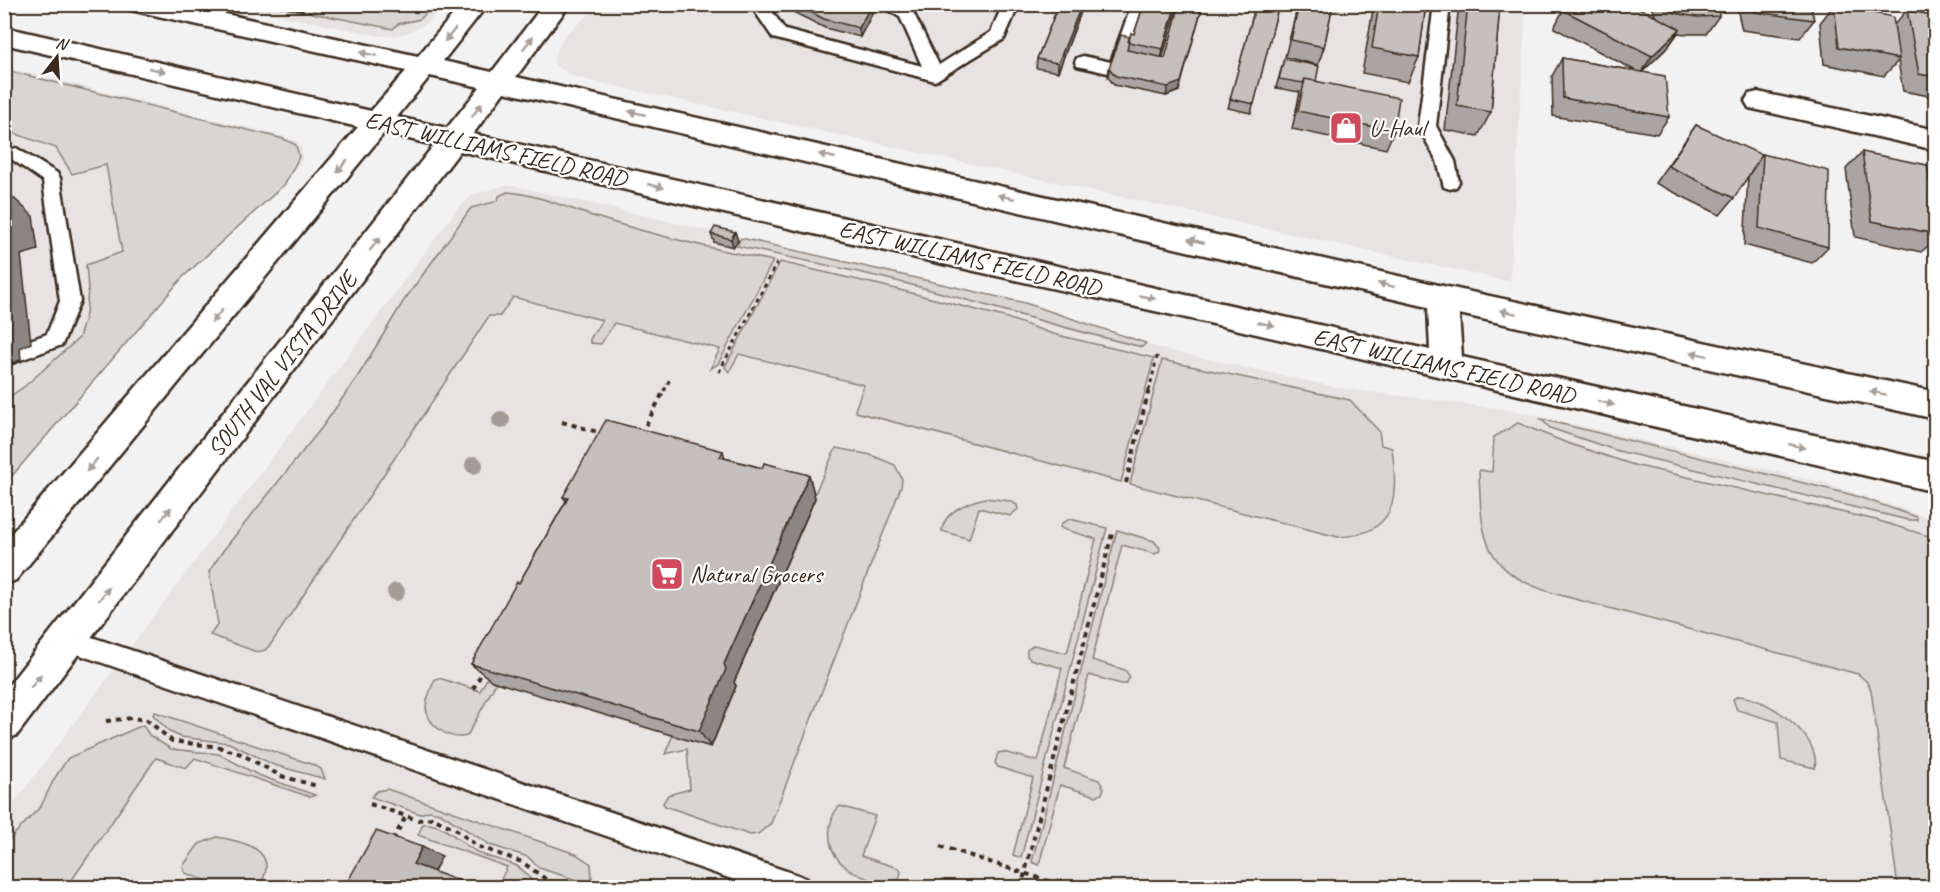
<svg xmlns="http://www.w3.org/2000/svg" width="1940" height="892" font-family="Caveat,sans-serif">
<style>
.built{fill:#e6e3e2}
.green{fill:#d8d5d2;stroke:#8a8078;stroke-width:1.5}
.lines{fill:none;stroke-linecap:round;stroke-linejoin:round}
.service-casing{stroke:#3b2a1e;stroke-width:5}
.minor-casing{stroke:#3b2a1e;stroke-width:5}
.secondary-casing{stroke:#3b2a1e;stroke-width:5}
.path-far1{stroke:#3b2a1e;stroke-width:3;stroke-dasharray:4 4;stroke-linecap:butt}
.path{stroke:#3b2a1e;stroke-width:4;stroke-dasharray:5 5;stroke-linecap:butt}
.service{fill:#fff;fill-rule:evenodd}
.minor{fill:#fff;fill-rule:evenodd}
.secondary{fill:#fff;fill-rule:evenodd}
.tree{fill:#a39c96}
.wall{fill:#aaa5a3;stroke:#3b2a1e;stroke-width:1.5}
.shaded-wall{fill:#8b8684;stroke:#3b2a1e;stroke-width:1.5}
.building{fill:#c6c0bd;stroke:#3b2a1e;stroke-width:1.5}
.oneway{fill:#a79f9a}
.labels{text-anchor:middle;stroke-width:4.5;stroke-linejoin:round;paint-order:stroke}
.poi-label{font-size:24px;fill:#3b2a1e;stroke:#fff;text-anchor:start}
.street-label{font-size:24px;fill:#3b2a1e;stroke:#fff}
</style>
<rect width="100%" height="100%" fill="#f3f2f2"/>
<filter id="ink" filterUnits="userSpaceOnUse"><feTurbulence type="fractalNoise" baseFrequency=".0167" numOctaves="2"/><feDisplacementMap in="SourceGraphic" scale="12" xChannelSelector="R" yChannelSelector="G"/><feConvolveMatrix kernelMatrix="1 2 1 2 8 2 1 2 1" color-interpolation-filters="sRGB"/></filter>
<g filter="url(#ink)">
<!-- built -->
<path class="built" d="M229,5h216l-20,19 -13,7 -16,5h-16z
M600,5h926l-16,277 -936,-205 -19,-12 -1,-9 10,-20z
M5,67l277,69 15,5 5,8v11l-17,24 -102,93 -178,206z
M502,186h13l510,117 137,46 178,39 177,23 308,72 110,37v367l-1930,1 -1,-71 454,-609 15,-13z"/>
<!-- green -->
<path class="green" d="M303,5h132l-15,14 -22,5 -5,5 -81,-16 5,-5z
M5,70l279,69 12,6 3,12 -14,27 -102,93 -178,207v-84l20,-14 54,-48 7,-24 2,-26 -2,-23 36,-13 -16,-87 -34,9 -16,-26 -51,-18z
M507,192c31,2 62,17 92,26 57,18 115,31 174,43l-55,103 -8,5 10,-20 -106,-26 -13,21 -11,-1v-4l12,-19 -89,-23 -13,19h-11l-218,328 -6,6 -8,2 -47,-17 8,-11 -9,-52 13,-20 101,-126 35,-50 45,-74 68,-94 27,-7 1,-5z
M741,238l284,65 121,40 -4,4 -4,-1c-78,-18 -153,-42 -230,-62 -57,-15 -114,-25 -171,-38z
M780,262l104,24 120,31 49,17 101,24 -33,124 -265,-70 -1,-2 9,-25 -125,-31 -10,18 -4,-5z
M1162,360l188,40 29,31 2,14 11,3c6,49 6,86 -54,89l-208,-53z
M1541,419l312,76 64,22v3h-9l-290,-69 -68,-23z
M1518,423l49,20 67,22 242,55 59,18v349h-37l-27,-197 -5,-9 -8,-7 -302,-80c-74,-22 -75,-55 -77,-124l13,2 2,-35z
M836,448l35,7 24,10 7,14 -1,8 -130,336 -13,11 -8,1 -85,-29 -2,-3 5,-8 22,-6 -3,-40 -22,5 8,-19 38,12 25,-61 -2,-4 81,-183 -41,-17 41,11z
M589,492l-97,189 4,2 -29,53c-17,5 -41,-11 -41,-30 1,-9 5,-18 9,-27l4,-1 41,13z
M986,498l24,3 7,4 1,4 -8,7 -31,-8 -10,31 -27,-8c1,-19 27,-30 44,-33z
M1070,519l37,9 -86,330 -8,-3 20,-77 -35,-11 -3,-4 3,-10 5,-1 35,9 24,-93 -32,-9 -3,-3v-6l7,-5 33,8 29,-114 -33,-10 -3,-2 2,-4z
M1117,530l37,11 6,7 -1,4 -4,2 -33,-9 -30,115 33,10 5,7 -4,7h-5l-32,-9 -25,93 35,12 5,8 -2,6 -6,2 -36,-11 -21,80 -7,-3z
M1738,696c29,1 83,39 77,72l-34,-8 -3,-38 -41,-12 -4,-11z
M155,712l159,53 7,4 4,10 -51,-14 -45,-22 -48,-6 -11,-5 -17,-17z
M143,725l6,10 22,14 48,5 39,21 57,20 -5,2 -115,-39 -9,10 -30,-10 -89,129h-62v-43l36,-38 13,-27 14,-21z
M387,789l189,65 15,10 1,15 -3,5 -50,-16 -11,-11 -38,-12 -50,-32 -11,-2 -9,3 -49,-17 6,-6z
M840,806l35,10 -14,40 37,12 3,4 -3,12 -6,3c-31,-10 -67,-20 -62,-60 2,-9 3,-15 10,-21z
M423,824c21,-2 37,19 54,28 12,7 28,8 40,14 8,5 14,13 18,21h-38l10,-20 -89,-32z
M217,837c30,5 64,14 42,50h-36l-38,-14 -2,-7 16,-22z"/>
<g class="lines">
<defs>
<path id="service" d="M750,4h17l18,26 137,36 -22,-49 -22,-13h22l12,6 27,55 52,-33 12,-28h16l-15,35 -69,42 -162,-43z
M1132,4h16l-25,69 -6,2 -40,-9 -2,-4 2,-4 6,-2 28,6z
M1434,4h16l-14,122 19,35 4,21 -3,5 -6,2 -6,-2 -7,-26 -19,-35z
M16,148l41,25 3,5 20,123 -18,44 -58,21v-17l43,-15 13,-33 -17,-120 -33,-23 -3,-4 3,-4z
M68,629l730,246 9,4 4,9h-53l-690,-237 -8,-3 -4,-8 4,-8z"/>
<path id="minor" d="M1758,92l178,38v20l-187,-42 -4,-7 4,-7z"/>
<path id="secondary" d="M128,4h52l238,52 44,-52h26l-45,57 49,11 52,-68h26l-54,73 927,209 493,106v27l-477,-105 3,43 474,105v30l-727,-169 -284,-63 -465,-109 -443,584 -13,6v-50l430,-546 -50,-12 -368,447 -12,5v-43l354,-415 -354,-83v-17l367,84 35,-40 -266,-59 -9,-2zM430,76l50,11 -33,41 -50,-11zM504,92l924,215 2,43 -957,-216z"/>
</defs>
<!-- service casing -->
<use href="#service" class="service-casing"/>
<!-- minor casing -->
<use href="#minor" class="minor-casing"/>
<!-- secondary casing -->
<use href="#secondary" class="secondary-casing"/>
<!-- path-far1 -->
<path class="path-far1" d="M719,372l60,-113
M664,391l6,-12
M1149,391l9,-38"/>
<!-- path -->
<path class="path" d="M562,422l43,12
M641,434l24,-45
M1126,483l23,-94
M473,689l11,-20
M106,721l26,-3 15,2 25,21 47,6 22,7 40,22 36,10
M370,804l48,16 14,-2 22,10 23,18 45,16 25,18 22,8
M393,840l13,-24
M940,846l130,42
M544,888l3,-8
M1021,888l92,-358"/>
<!-- service -->
<use href="#service" class="service"/>
<!-- minor -->
<use href="#minor" class="minor"/>
<!-- secondary -->
<use href="#secondary" class="secondary"/>
</g>
<!-- trees -->
<g class="tree">
<circle cx="501" cy="420" r="9"/>
<circle cx="474" cy="465" r="9"/>
<circle cx="396" cy="592" r="9"/>
</g>
<!-- wall -->
<path class="wall" d="M284,4h22v2l-4,5 -16,-3z
M786,4h82l4,10 -12,23 -35,-9 -32,-16z
M1059,4h25l-26,68 -22,-4 1,-9z
M1144,4h34l-16,53 17,34 -13,5 -52,-11 -6,-8 1,-9 21,-31 4,-3z
M1256,4h23l-28,109 -23,-5z
M1298,4h35l-9,43 -6,18 -33,-8z
M1374,4h52l-7,53 -11,25 -46,-9z
M1459,4h41l-9,108 -13,24 -33,-6z
M1649,4h69l1,12 -13,18h-21l-7,-1 -10,14 -26,25 27,45 -12,17 -104,-18 -1,-40 10,-18 74,13 -82,-43 9,-18 93,7z
M1736,4h74l4,16 -14,18 -58,-8z
M1834,5l60,20 13,-15 28,6v81l-32,-6 -5,-30 -14,15 -60,-12 -4,-41z
M1284,59l32,22 78,50 -8,18 -94,-20 8,-37 -24,-4z
M1696,125l64,32 3,-3 65,93 -16,16 -68,-18 4,-69 -14,22 -14,17 -65,-32z
M1862,152l71,49v-16l2,-3v77h-1v-18l-13,11 -66,-15 -9,-68z
M735,232l3,9 -5,6 -19,-5 -3,-8z
M723,451l2,7 37,10 47,7 6,23 -81,184 2,4 -25,61 -219,-66 -21,-17 48,-81 47,-82 -3,-4z"/>
<!-- shaded-wall -->
<path class="shaded-wall" d="M298,4h8v2l-4,5z
M1082,4h2l-26,68v-9z
M1176,4h2l-1,5 -17,57 3,-17z
M1203,4l-24,87 -13,5 2,-9z
M871,5l1,9 -12,23 -1,-9z
M1680,29l-12,18 -27,26 11,-17z
M4,189l29,27 5,34 -17,5 10,88 -11,5 1,12 -17,6z
M735,232l3,9 -5,6 -2,-8z
M809,475l6,23 -81,184 2,4 -25,61 -12,-16 25,-67z
M422,847l20,9 -9,17 -20,-9z"/>
<!-- building -->
<path class="building" d="M795,4h73l3,1 -12,23 -35,-9z
M1059,4h23l-24,59 -21,-4z
M1144,4h32l-13,45 -35,-7 3,-9 3,1z
M1180,4h23l-22,78 -13,5 -52,-11 -7,-8 12,-33 9,2 -3,13 38,8z
M1256,4h23l-25,100 -24,-5z
M1299,4h34l-9,43 -33,-7z
M1379,4h47l-7,53 -47,-9z
M1468,4h32l-9,108 -34,-6z
M1570,4h61l49,25 -28,27 -89,-46z
M1670,4h48l1,12 -22,1 -22,-4z
M1753,4h57l4,16 -59,-8z
M1834,5l59,12 6,42 -60,-12z
M1907,10l28,6v61l-16,-3z
M1562,58l103,18 4,41 -106,-19z
M1284,59l35,7 -3,15 -11,-2 -2,4 -24,-4z
M1305,79l94,19 -5,33 -96,-20z
M1696,125l66,30 -28,43 -66,-32z
M1862,152l65,13 8,48v21l-63,-13z
M1763,154l66,17 -1,76 -69,-19z
M4,205l2,17h-2z
M715,227l20,5 -4,7 -20,-5z
M606,420l117,31 -3,6 42,11 2,-5 45,12 -85,189 2,5 -27,62 -228,-67 46,-82 2,1 49,-85 -5,-1z
M376,831l46,16 -9,17 66,24h-135z"/>
<!-- one-way arrows -->
<defs><path id="oneway-solid" d="M-6-.8H1V-3.2L6.5 0L1 3.2V.8H-6Z" transform="scale(1.5)"/></defs>
<g class="oneway">
<use href="#oneway-solid" transform="translate(450 35) rotate(129)"/>
<use href="#oneway-solid" transform="translate(528 43) rotate(-52)"/>
<use href="#oneway-solid" transform="translate(368 54) rotate(-168)"/>
<use href="#oneway-solid" transform="translate(157 70) rotate(13)"/>
<use href="#oneway-solid" transform="translate(477 110) rotate(-53)"/>
<use href="#oneway-solid" transform="translate(637 113) rotate(-167)"/>
<use href="#oneway-solid" transform="translate(827 156) rotate(-167)"/>
<use href="#oneway-solid" transform="translate(342 166) rotate(130)"/>
<use href="#oneway-solid" transform="translate(656 186) rotate(13)"/>
<use href="#oneway-solid" transform="translate(1006 197) rotate(-167)"/>
<use href="#oneway-solid" transform="translate(1196 241) rotate(-167)"/>
<use href="#oneway-solid" transform="translate(375 244) rotate(-52)"/>
<use href="#oneway-solid" transform="translate(1386 285) rotate(-167)"/>
<use href="#oneway-solid" transform="translate(1147 297) rotate(12)"/>
<use href="#oneway-solid" transform="translate(1508 312) rotate(-168)"/>
<use href="#oneway-solid" transform="translate(217 316) rotate(130)"/>
<use href="#oneway-solid" transform="translate(1266 324) rotate(13)"/>
<use href="#oneway-solid" transform="translate(1699 354) rotate(-168)"/>
<use href="#oneway-solid" transform="translate(1878 393) rotate(-168)"/>
<use href="#oneway-solid" transform="translate(1606 403) rotate(13)"/>
<use href="#oneway-solid" transform="translate(1797 446) rotate(13)"/>
<use href="#oneway-solid" transform="translate(92 465) rotate(130)"/>
<use href="#oneway-solid" transform="translate(166 514) rotate(-52)"/>
<use href="#oneway-solid" transform="translate(104 594) rotate(-52)"/>
<use href="#oneway-solid" transform="translate(36 681) rotate(-52)"/>
</g>
</g>
<!-- icons -->
<defs>
<symbol id="shop-square" viewBox="-11 -11 22 22"><rect x="-9" y="-9" width="18" height="18" rx="4" fill="#d1495b" stroke="#fff"/><path d="M-5-2.5h2.3a2.7 3.5 0 0 1 5.4 0H5L5.5 6h-11ZM-1.5-2.5h3a1.5 2.3 0 0 0-3 0Z" fill="#fff"/></symbol>
<symbol id="supermarket-square" viewBox="-11 -11 22 22"><rect x="-9" y="-9" width="18" height="18" rx="4" fill="#d1495b" stroke="#fff"/><path d="M-6-5.5h2.5l.6 2H6L4.5 2H-2.5L-4.4-4H-6ZM-1.5 3.2a1.3 1.3 0 1 0 .1 0ZM3 3.2a1.3 1.3 0 1 0 .1 0Z" fill="#fff"/></symbol>
</defs>
<g fill-rule="evenodd">
<use href="#shop-square" x="1327" y="109" width="38" height="38"/>
<use href="#supermarket-square" x="648" y="555" width="38" height="38"/>
</g>
<g class="labels">
<!-- poi labels -->
<g class="poi-label">
<text x="1369" y="136">U-Haul</text>
<text x="690" y="582">Natural Grocers</text>
</g>
<!-- street labels -->
<g class="street-label">
<text transform="translate(496 149) rotate(13)" y="8">EAST WILLIAMS FIELD ROAD</text>
<text transform="translate(970 258) rotate(13)" y="8">EAST WILLIAMS FIELD ROAD</text>
<text transform="translate(282 364) rotate(-52)" y="8">SOUTH VAL VISTA DRIVE</text>
<text transform="translate(1444 366) rotate(13)" y="8">EAST WILLIAMS FIELD ROAD</text>
</g>
</g>
<!-- margin -->
<rect width="1940" height="892" fill="none" stroke="#fff" stroke-width="24"/>
<rect x="12" y="12" width="1916" height="868" fill="none" stroke="#3b2a1e" stroke-width="2" filter="url(#ink)"/>
<!-- north arrow -->
<g transform="translate(57 57) rotate(17)" stroke="#ffffff" stroke-width="4.5" paint-order="stroke">
<path d="M0-4.5L10 22L0 15L-10 22Z" fill="#3b2a1e"/>
<text y="-9" font-size="16" font-weight="bold" text-anchor="middle" fill="#3b2a1e">N</text>
</g>
</svg>
